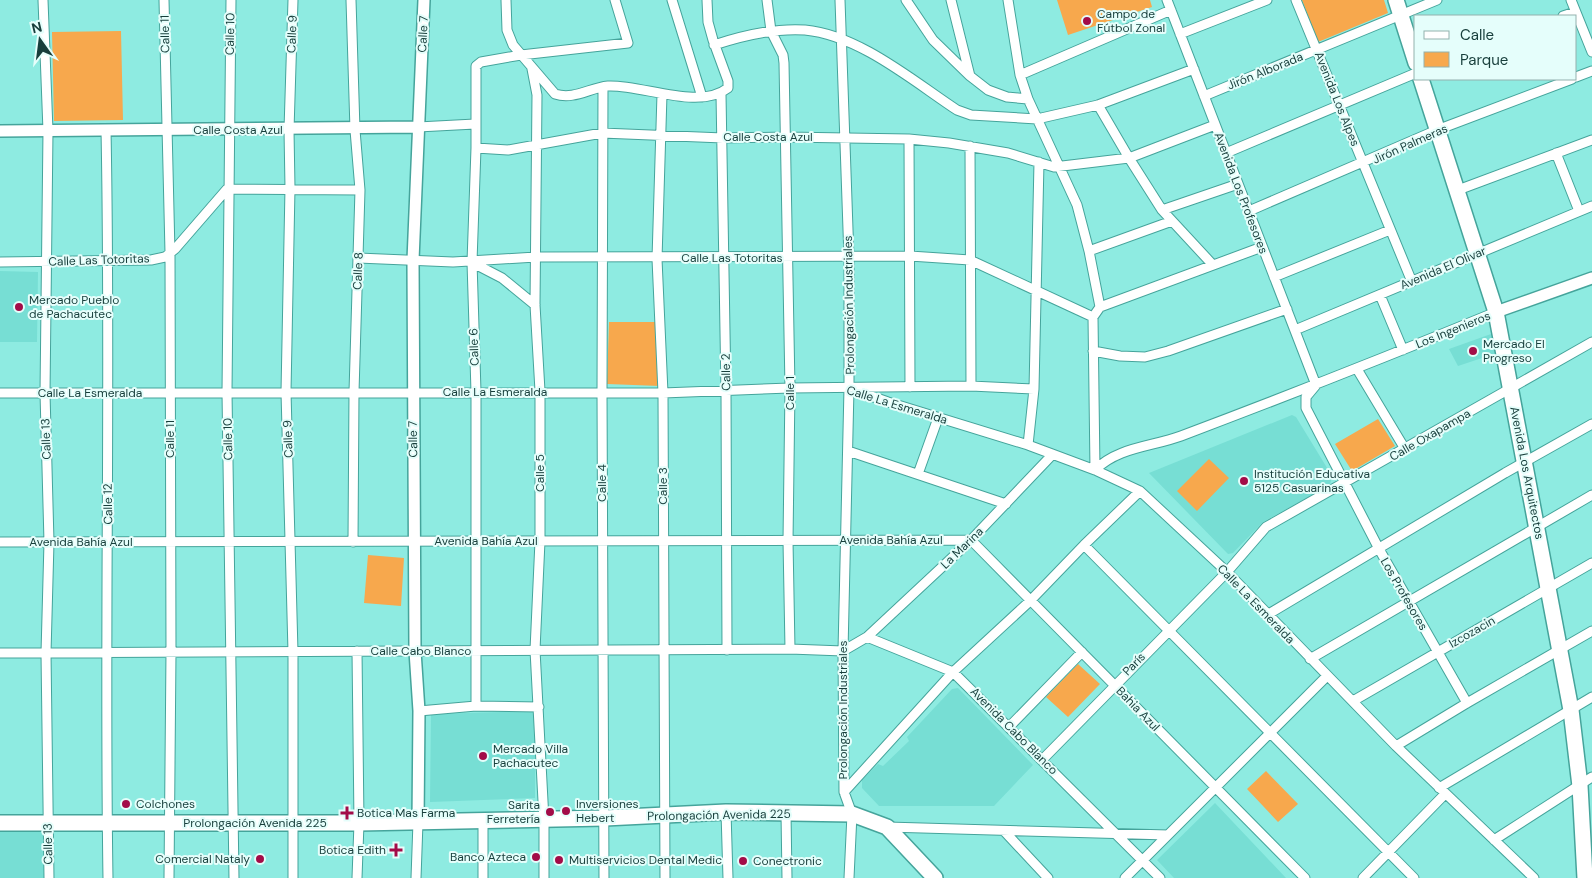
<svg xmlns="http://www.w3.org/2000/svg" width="1592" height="878" font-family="'DM Sans',sans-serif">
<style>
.built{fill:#77ded4}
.green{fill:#f7a84d}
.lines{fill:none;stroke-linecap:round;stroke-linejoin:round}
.minor-casing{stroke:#45a49b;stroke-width:11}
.tertiary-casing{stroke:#45a49b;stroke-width:14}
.primary-casing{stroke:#45a49b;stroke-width:18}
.minor{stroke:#fff;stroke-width:9}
.tertiary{stroke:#fff;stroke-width:11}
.primary{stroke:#fff;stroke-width:15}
.poi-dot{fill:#a30c48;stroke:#e5fefb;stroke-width:2}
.labels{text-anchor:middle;stroke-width:4;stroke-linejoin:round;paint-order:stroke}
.poi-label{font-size:12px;fill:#173e3b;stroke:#e5fefb;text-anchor:start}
.street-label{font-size:12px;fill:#173e3b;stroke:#e5fefb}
</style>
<rect width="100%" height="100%" fill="#8eebe1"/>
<!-- built -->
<path class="built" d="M0,271l38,1 -1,70h-37z
M1491,334l6,19 -39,13 -9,-17z
M1292,415l4,2 36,59 -2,9 -67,37 -30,31 -5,1 -79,-81z
M958,688l75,77 -39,41h-115l-17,-18v-8l16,-16 5,2 26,-25 -2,-4 45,-48z
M535,711v87l-105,4 1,-88z
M1215,803l71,75h-112l-17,-18z
M43,826l1,52h-44v-51z"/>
<!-- green -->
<path class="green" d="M1057,0h93l2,7 -84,28z
M1302,0h82l4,13 -70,29z
M121,31l2,89 -69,1 -2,-89z
M609,322h50l1,64 -53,-2z
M1378,419l17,27 -43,25 -17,-27z
M1209,459l20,19 -32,33 -20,-20z
M368,555l36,3 -3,48 -37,-3z
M1078,664l22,20 -32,33 -22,-20z
M1266,771l32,33 -20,18 -31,-33z"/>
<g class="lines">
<defs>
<path id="minor" d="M43,0l5,131 -3,262 4,149 -3,111 3,225
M164,0l6,253 1,399 -2,226
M231,0l-4,392 7,486
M351,0l4,130 5,60 -6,202 -1,150
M506,0l1,30 6,15 42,49c19,6 34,-6 53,-8 33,-2 91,25 120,2v-7l-15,-41 -5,-18 -1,-22
M672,0l30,97
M767,0l4,31 12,24 1,8 6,325 -2,153 2,108
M840,0l9,258v130l-6,263 1,141 8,22 -3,64
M906,0l27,40 37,36 18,14 19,7 21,2 49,106 12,46 11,56
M951,0l19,76
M1008,0l12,75 8,24
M1167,0l149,385
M1296,0l116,282
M1571,0l21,52
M1563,16l12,-4
M1180,34l87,-34
M714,45c30,-10 60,-17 91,-15 54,5 108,51 152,80l14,5 66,4 61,-14 96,-36
M532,69l5,26 -2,210 5,86v150l-5,109 9,170v58
M1020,75l151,-65
M1576,77l16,-6
M603,88l-1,304 2,486
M662,94l-5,165 6,134 2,485
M721,94l5,297 1,259
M1204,96l233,-96
M1098,105l31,53 33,52 50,54
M418,127l57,-3
M106,130c5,250 -2,499 2,748
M909,139l1,248
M970,146l1,240
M476,148l32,2 94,-17 121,5 63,-1 123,2 40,4 59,10 46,14 75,-9 86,-33
M1226,153l190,-80
M1556,153l23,58
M1458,190l134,-50
M1162,210l76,-26
M1249,211l188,-81 135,-51
M1089,251l83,-30
M358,258l95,4 83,-5 374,-1 60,4 123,57
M0,262l151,-2 14,-3 10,-8 52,-60 133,1
M473,263l29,15 33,27
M1274,277l116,-47
M1380,295l23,55
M1295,330l297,-124
M1093,351l27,5 25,1 23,-6 119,-42
M1357,369l48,80
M1316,385l-10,12v11l73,141 88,154
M854,390l34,12 140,43 67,25 45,21 87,81 169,174 138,132
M0,393h663l127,-5 181,-2 63,3
M1028,445l6,-56 5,-227
M848,451l158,53
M1095,470c23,-23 56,-23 86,-34 106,-40 210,-81 315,-124
M1095,470l-2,-153 7,-10 162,-60
M918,474l20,-56
M0,542l971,-2 334,338
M1084,545l330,333
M1267,615l238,-142 87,-49
M867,637l104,-97 81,-85
M357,651l2,172 -2,55
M0,653l790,-4 53,2 24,-14 86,35 207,206
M1310,659l282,-164
M1353,701l239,-138
M476,706v-314l-4,-130 4,-114v-82l5,-4 40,-7 107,-12 -13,-43
M419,711l57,-5 63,1
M1010,726l72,-74
M1396,746l71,-43 125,-72
M1043,759l184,-187 39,-45 326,-185
M1439,788l153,-91
M844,792l109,-120 77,-71 54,-56 56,-54
M726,812l2,66
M786,813l1,65
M887,827l281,8
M1005,832l43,46
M1494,840l98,-63
M293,878v-226l-7,-260 4,-204 -1,-58 4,-130
M416,878l2,-56
M483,878v-57
M1125,878l202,-202
M1363,878l82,-84"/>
<path id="tertiary" d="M0,131l418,-4
M1496,312l96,-34
M418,822l1,-111 -4,-60 -2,-391 11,-260"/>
<path id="primary" d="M1396,0l20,63
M1421,79l75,233 75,398 9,76 5,92
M0,823h359l246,-5 121,-6 126,2 35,13 48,51"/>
</defs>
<!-- minor casing -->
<use href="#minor" class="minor-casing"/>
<!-- tertiary casing -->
<use href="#tertiary" class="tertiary-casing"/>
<!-- primary casing -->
<use href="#primary" class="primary-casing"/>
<!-- minor -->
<use href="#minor" class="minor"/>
<!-- tertiary -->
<use href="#tertiary" class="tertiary"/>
<!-- primary -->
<use href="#primary" class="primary"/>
</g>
<!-- markers -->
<g class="poi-dot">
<circle cx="1087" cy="21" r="5"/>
<circle cx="19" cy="307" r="5"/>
<circle cx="1473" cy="351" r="5"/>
<circle cx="1244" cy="481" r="5"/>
<circle cx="483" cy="756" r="5"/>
<circle cx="126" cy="804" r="5"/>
<circle cx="566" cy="811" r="5"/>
<circle cx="550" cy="812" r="5"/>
<path d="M344.5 805.5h5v5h5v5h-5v5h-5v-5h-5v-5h5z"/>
<path d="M393.5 842.5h5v5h5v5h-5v5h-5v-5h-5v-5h5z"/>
<circle cx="536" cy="857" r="5"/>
<circle cx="260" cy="859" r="5"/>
<circle cx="559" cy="860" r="5"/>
<circle cx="743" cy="861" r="5"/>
</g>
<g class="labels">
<!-- poi labels -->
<g class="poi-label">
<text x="1097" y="18">Campo de<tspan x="1097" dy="14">Fútbol Zonal</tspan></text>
<text x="29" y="304">Mercado Pueblo<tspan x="29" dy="14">de Pachacutec</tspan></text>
<text x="1483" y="348">Mercado El<tspan x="1483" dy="14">Progreso</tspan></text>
<text x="1254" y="478">Institución Educativa<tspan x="1254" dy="14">5125 Casuarinas</tspan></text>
<text x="493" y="753">Mercado Villa<tspan x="493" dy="14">Pachacutec</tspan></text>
<text x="136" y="808">Colchones</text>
<text x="576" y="808">Inversiones<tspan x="576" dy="14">Hebert</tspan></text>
<text x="540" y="809" text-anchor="end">Sarita<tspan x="540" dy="14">Ferretería</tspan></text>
<text x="357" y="817">Botica Mas Farma</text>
<text x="386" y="854" text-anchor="end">Botica Edith</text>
<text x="526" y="861" text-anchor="end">Banco Azteca</text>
<text x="250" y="863" text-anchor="end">Comercial Nataly</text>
<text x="569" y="864">Multiservicios Dental Medic</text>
<text x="753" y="865">Conectronic</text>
</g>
<!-- street labels -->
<g class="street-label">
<text transform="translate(165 34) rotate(-91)" y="4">Calle 11</text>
<text transform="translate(230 34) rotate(-89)" y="4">Calle 10</text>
<text transform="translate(292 34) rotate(-88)" y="4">Calle 9</text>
<text transform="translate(423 34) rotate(-87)" y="4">Calle 7</text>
<text transform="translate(1265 71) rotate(-22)" y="4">Jirón Alborada</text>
<text transform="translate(1337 99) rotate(68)" y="4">Avenida Los Alpes</text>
<text x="238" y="134">Calle Costa Azul</text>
<text x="768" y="141">Calle Costa Azul</text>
<text transform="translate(1410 144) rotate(-24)" y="4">Jirón Palmeras</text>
<text transform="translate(1241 193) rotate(69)" y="4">Avenida Los Profesores</text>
<text x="732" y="262">Calle Las Totoritas</text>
<text transform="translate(99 260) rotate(-2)" y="4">Calle Las Totoritas</text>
<text transform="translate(1443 268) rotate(-23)" y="4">Avenida El Olivar</text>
<text transform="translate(358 271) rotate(-88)" y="4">Calle 8</text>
<text transform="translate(849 305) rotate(-91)" y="4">Prolongación Industriales</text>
<text transform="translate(1453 330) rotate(-22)" y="4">Los Ingenieros</text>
<text transform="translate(474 347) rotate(-92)" y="4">Calle 6</text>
<text transform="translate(726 372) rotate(-91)" y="4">Calle 2</text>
<text x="495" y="396">Calle La Esmeralda</text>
<text x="90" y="397">Calle La Esmeralda</text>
<text transform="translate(790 393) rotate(-90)" y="4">Calle 1</text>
<text transform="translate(897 405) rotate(17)" y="4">Calle La Esmeralda</text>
<text transform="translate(1430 435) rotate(-30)" y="4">Calle Oxapampa</text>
<text transform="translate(46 439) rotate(-92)" y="4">Calle 13</text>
<text transform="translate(170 439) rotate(-90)" y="4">Calle 11</text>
<text transform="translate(228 439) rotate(-91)" y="4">Calle 10</text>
<text transform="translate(288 439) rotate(-92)" y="4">Calle 9</text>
<text transform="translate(413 439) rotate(-91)" y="4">Calle 7</text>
<text transform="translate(540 473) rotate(-90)" y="4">Calle 5</text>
<text transform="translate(1527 473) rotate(79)" y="4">Avenida Los Arquitectos</text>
<text transform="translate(602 483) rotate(-90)" y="4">Calle 4</text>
<text transform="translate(663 486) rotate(-90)" y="4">Calle 3</text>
<text transform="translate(108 504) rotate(-91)" y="4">Calle 12</text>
<text x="891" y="544">Avenida Bahía Azul</text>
<text x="486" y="545">Avenida Bahía Azul</text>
<text x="81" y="546">Avenida Bahía Azul</text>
<text transform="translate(962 548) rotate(-44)" y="4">La Marina</text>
<text transform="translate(1404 594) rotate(60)" y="4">Los Profesores</text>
<text transform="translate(1256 604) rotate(46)" y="4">Calle La Esmeralda</text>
<text transform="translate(1472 632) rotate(-30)" y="4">Izcozacin</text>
<text x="421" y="655">Calle Cabo Blanco</text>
<text transform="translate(1134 664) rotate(-46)" y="4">París</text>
<text transform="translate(1138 709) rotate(46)" y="4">Bahia Azul</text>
<text transform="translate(843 710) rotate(-90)" y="4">Prolongación Industriales</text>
<text transform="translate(1014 731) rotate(45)" y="4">Avenida Cabo Blanco</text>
<text transform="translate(719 815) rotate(-1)" y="4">Prolongación Avenida 225</text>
<text x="255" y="827">Prolongación Avenida 225</text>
<text transform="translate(48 844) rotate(-91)" y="4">Calle 13</text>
</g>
</g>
<!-- legend -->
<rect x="1414" y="15" width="162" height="65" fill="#e5fefb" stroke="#93b1ae"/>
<rect x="1424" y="31" width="25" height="8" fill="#ffffff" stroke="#93b1ae"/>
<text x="1460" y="40" font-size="15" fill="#173e3b">Calle</text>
<rect x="1424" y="52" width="25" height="15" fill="#f7a84d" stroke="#93b1ae"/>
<text x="1460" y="65" font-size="15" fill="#173e3b">Parque</text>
<!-- north arrow -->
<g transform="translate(40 40) rotate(346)" stroke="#e5fefb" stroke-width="4" paint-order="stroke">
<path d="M0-4L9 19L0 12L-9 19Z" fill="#173e3b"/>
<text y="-8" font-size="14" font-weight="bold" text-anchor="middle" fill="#173e3b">N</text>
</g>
</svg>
